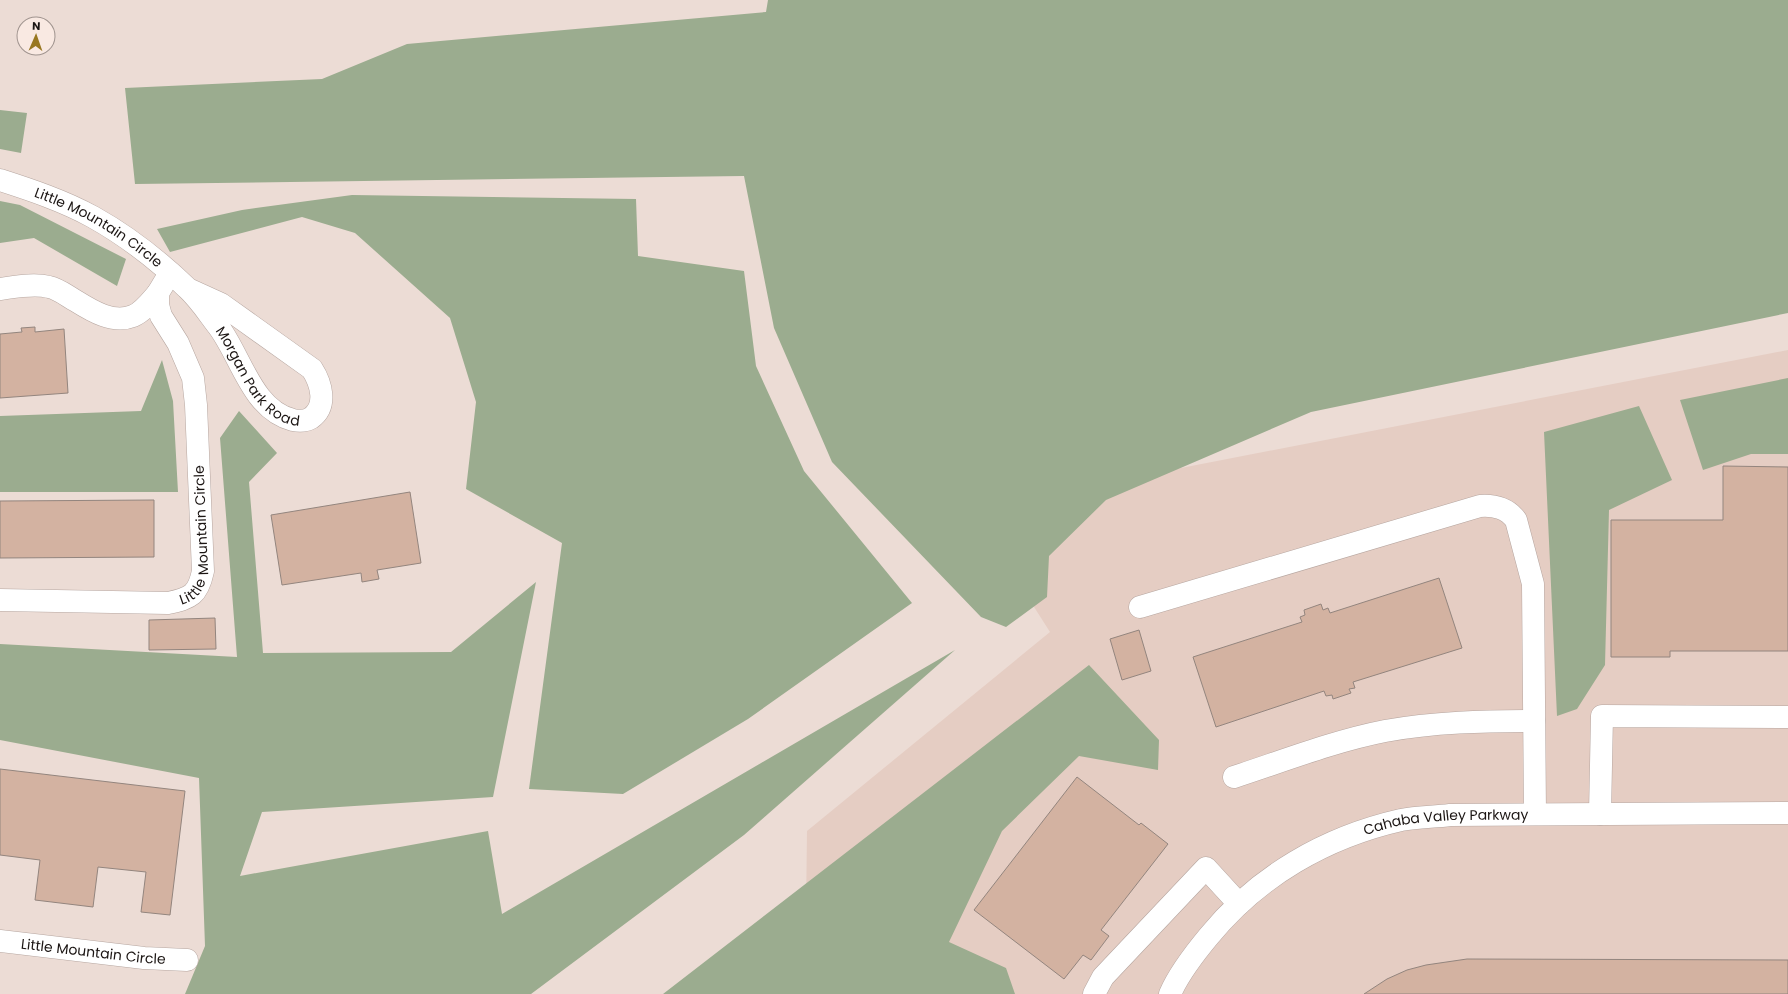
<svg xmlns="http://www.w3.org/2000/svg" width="1788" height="994" font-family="Poppins,sans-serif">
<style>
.built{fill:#e5cdc3}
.forest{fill:#9bac8f}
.building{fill:#d3b2a1;stroke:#93857e}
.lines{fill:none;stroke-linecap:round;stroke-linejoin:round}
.minor-casing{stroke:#b6a6a0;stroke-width:23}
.minor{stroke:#fff;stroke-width:22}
.labels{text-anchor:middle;stroke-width:3;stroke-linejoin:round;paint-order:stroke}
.street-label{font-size:14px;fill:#1b1513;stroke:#f9e9e2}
</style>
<rect width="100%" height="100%" fill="#ecdcd5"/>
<!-- built -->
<path class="built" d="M1788,350v644h-983l2,-163 243,-199 -53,-83 102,-65z"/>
<!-- forest -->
<path class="forest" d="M768,0h1020v313l-477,99 -205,88 -57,56 -2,41 -41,30 -25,-10 -149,-155 -58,-134 -30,-152 -609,8 -10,-96 197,-9 85,-35 359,-32z
M0,110l27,3 -6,40 -21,-4z
M352,195l284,4 2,57 106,15 12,95 48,105 108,132 -164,116 -125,75 -94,-5 33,-246 -96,-54 10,-87 -26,-84 -95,-85 -53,-16 -132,35 -13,-23 85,-19z
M0,201l20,4 106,54 -9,27 -83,-48 -34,5z
M162,360l11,41 5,91h-178v-76l141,-5z
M1788,378v76h-37l-48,16 -23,-70z
M1639,406l33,74 -63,30 -4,155 -28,44 -20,7 -13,-284z
M239,411l38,42 -28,29 14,171 188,-1 85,-70 -43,215 -231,15 -22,64 248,-45 14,83 453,-264 -211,185 -213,159h-346l20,-48 -6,-168 -199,-38v-96l237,13 -17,-219z
M1089,665l70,75 -1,30 -79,-14 -77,75 -53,111 57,26 9,26h-352z"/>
<!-- building -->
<path class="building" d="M35,327v5l29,-3 4,64 -68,5v-64l22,-2 -1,-4z
M1723,466l65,1v184h-118v6h-59v-137h112z
M410,492l11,71 -44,7 2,9 -17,3 -1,-9 -79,12 -11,-70z
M154,500v57l-154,1v-57z
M1439,578l23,70 -109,34 2,6 -6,1 2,4 -18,6 -1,-4 -6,1 -2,-5 -108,36 -23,-70 109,-35 -2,-5 5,-2 -1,-5 17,-6 2,6 5,-2 2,5z
M215,618l1,31 -67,1v-30z
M1139,630l12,41 -29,9 -12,-41z
M0,769l185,22 -15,124 -29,-3 5,-40 -48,-5 -5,40 -58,-7 5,-40 -40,-5z
M1077,777l62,48 2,-2 27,21 -67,86 8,6 -18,24 -8,-5 -19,24 -90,-69z
M1467,959l321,1v34h-424l23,-15 20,-9 19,-5z"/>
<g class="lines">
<defs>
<g id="minor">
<path id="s1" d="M0,180c31,10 64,21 93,37 34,19 66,44 94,71 12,11 21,25 31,38 23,30 34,84 75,94 5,1 13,1 18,-2 17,-12 10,-35 1,-49l-91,-65 -33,-15"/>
<path d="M0,289c15,-2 34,-6 49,-2 10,2 18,9 27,14 16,10 37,23 57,15 10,-4 18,-15 25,-23"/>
<path id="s2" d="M0,600l168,3c23,-5 30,-8 35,-32l-7,-166 -3,-27 -15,-35 -17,-27 -3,-11v-12l12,-20"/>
<path d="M1140,607l340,-101c15,-1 27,2 36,14l17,64 2,230"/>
<path d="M1234,777c49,-16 100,-36 151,-46 49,-9 99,-10 149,-10"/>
<path d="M1600,814l2,-98 186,1"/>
<path id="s3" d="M0,941l144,17 43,2"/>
<path d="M1094,994l9,-17 103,-109 33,36"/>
<path id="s4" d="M1170,994c9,-21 24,-40 39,-58 49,-60 117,-99 192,-116 16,-3 33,-3 49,-5l338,-2"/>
</g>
</defs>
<!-- minor casing -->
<use href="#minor" class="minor-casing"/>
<!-- minor -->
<use href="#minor" class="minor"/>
</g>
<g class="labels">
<!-- street labels -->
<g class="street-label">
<text dy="5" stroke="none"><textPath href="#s1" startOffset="110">Little Mountain Circle</textPath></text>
<text dy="5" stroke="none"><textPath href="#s1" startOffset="334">Morgan Park Road</textPath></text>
<text dy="5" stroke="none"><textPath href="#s2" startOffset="253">Little Mountain Circle</textPath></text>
<text dy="5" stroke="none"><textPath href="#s4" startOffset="343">Cahaba Valley Parkway</textPath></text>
<text dy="5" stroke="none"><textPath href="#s3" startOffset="94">Little Mountain Circle</textPath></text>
</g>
</g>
<!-- north arrow -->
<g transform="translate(36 36) rotate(2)"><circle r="19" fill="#f9e9e2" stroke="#a0948f"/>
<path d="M0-3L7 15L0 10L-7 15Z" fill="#987720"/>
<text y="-6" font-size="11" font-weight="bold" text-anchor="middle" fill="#1b1513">N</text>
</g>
</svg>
